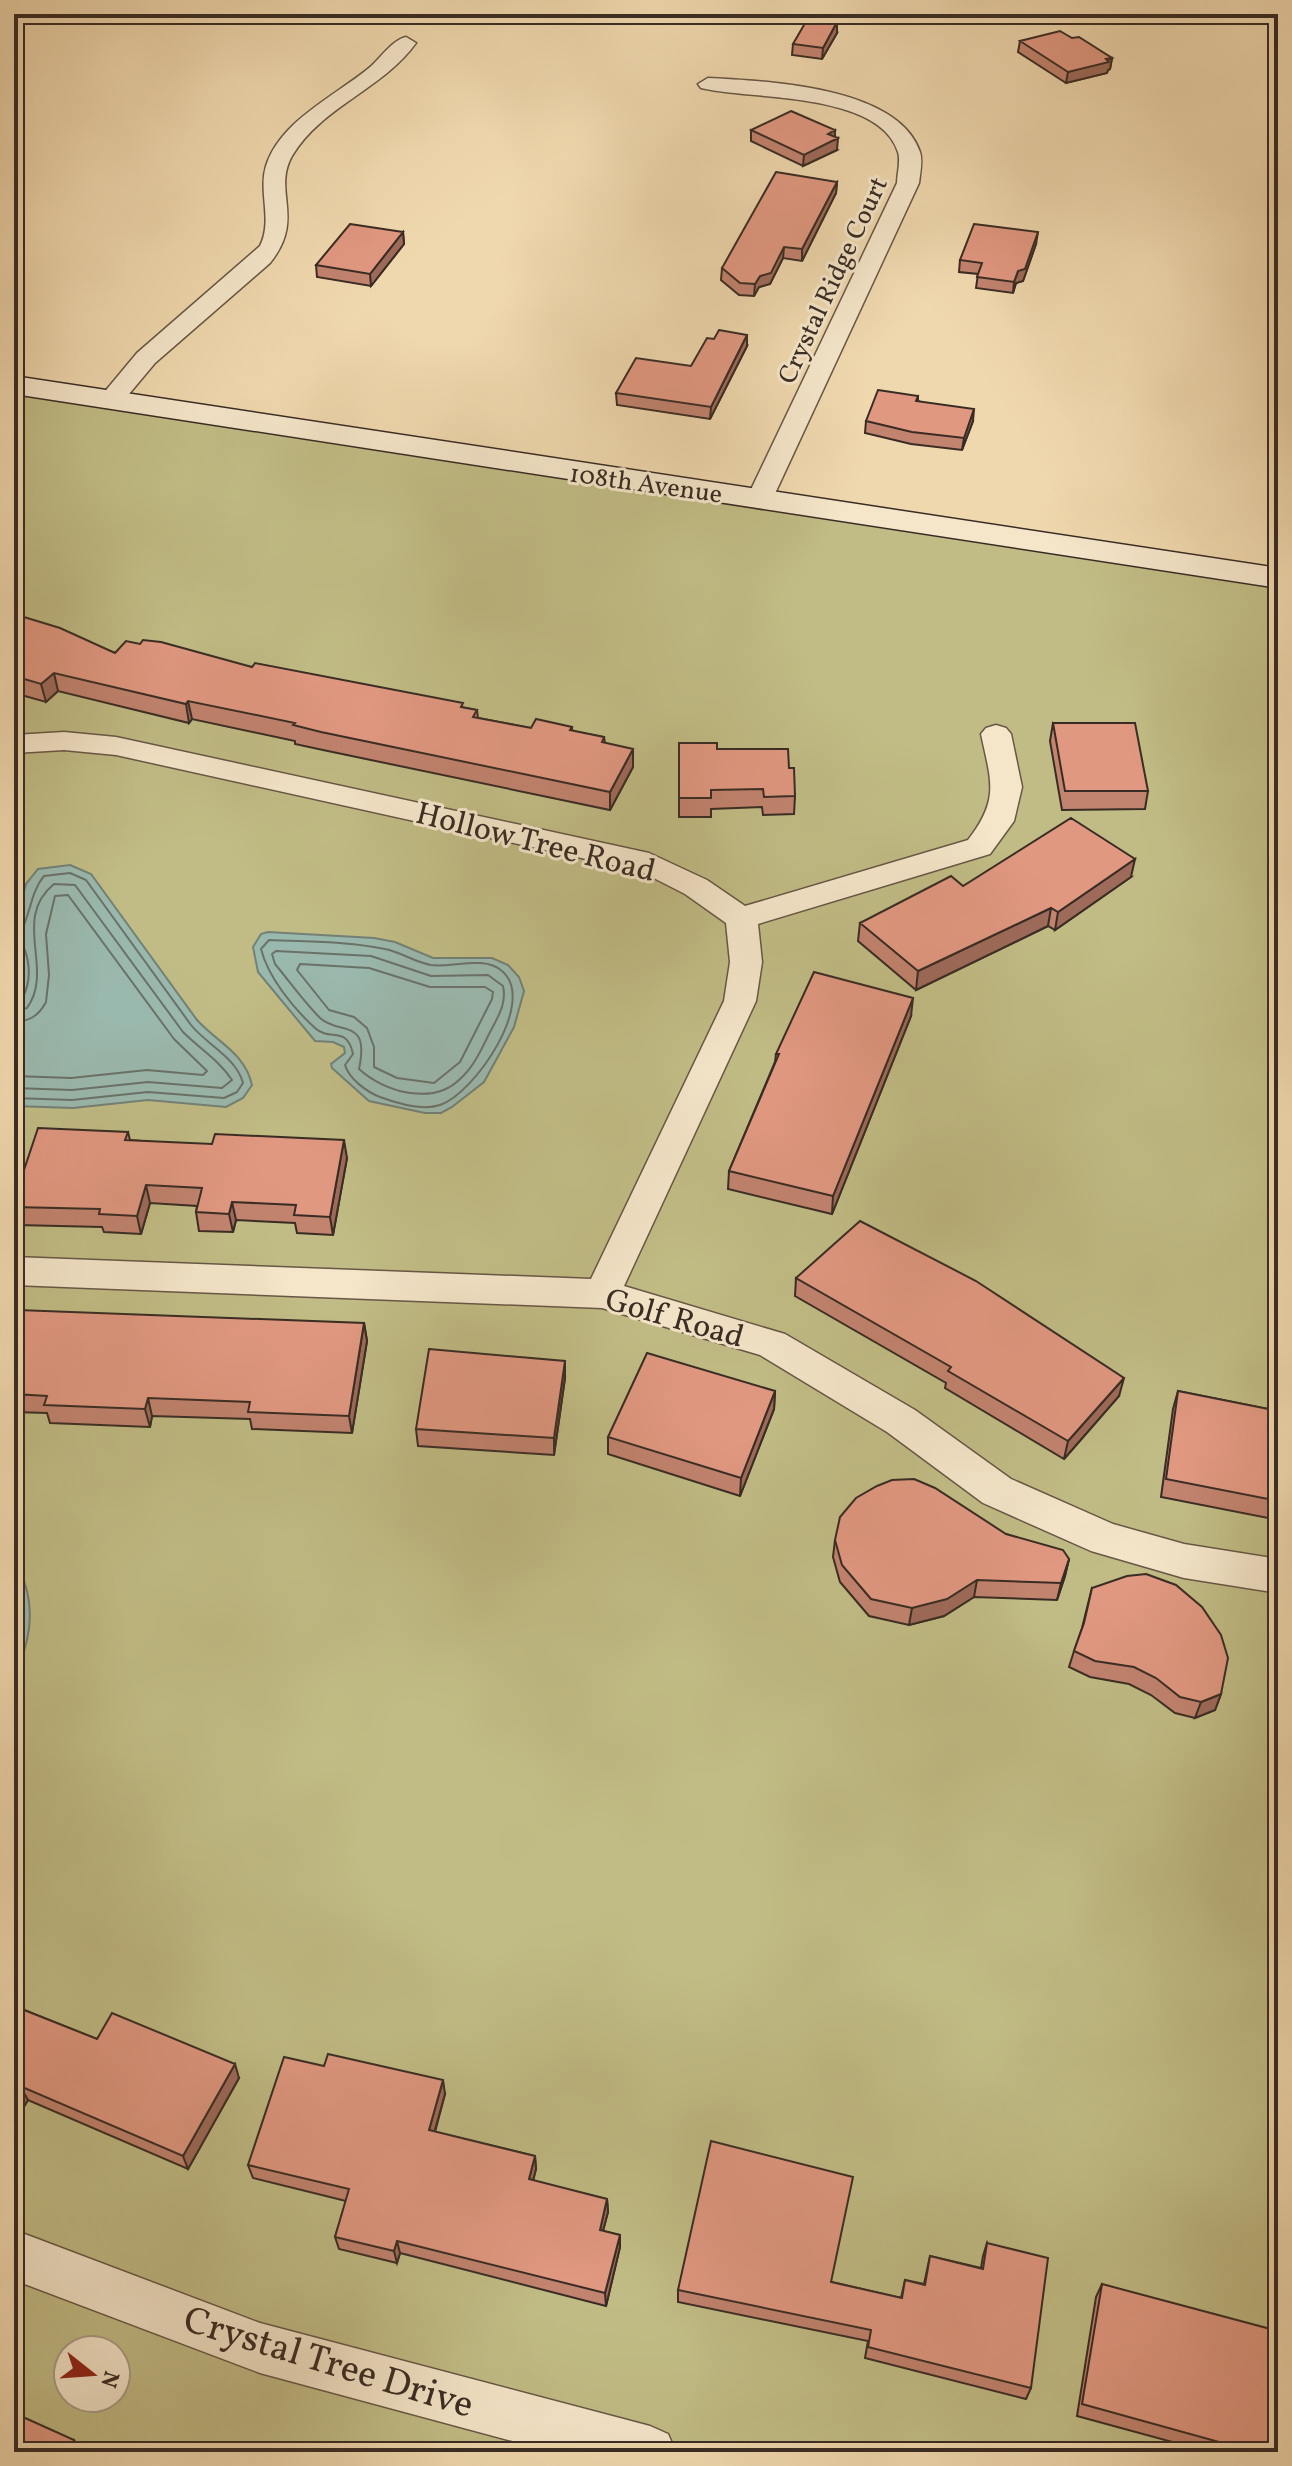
<svg xmlns="http://www.w3.org/2000/svg" width="1292" height="2466" font-family="Vollkorn,serif">
<style>
.green{fill:#c1bc85;stroke:#7d7454;stroke-width:2;fill-rule:evenodd}
.water{fill:#9ab9ae;stroke:#738177;stroke-width:2}
.lines{fill:none;stroke-linecap:round;stroke-linejoin:round}
.shore-far1{stroke:#6a7269;stroke-width:2}
.shore{stroke:#6a7269;stroke-width:3}
.street-casing{stroke:#675746;stroke-width:3}
.secondary-casing{stroke:#392c24;stroke-width:3}
.street{fill:#f5e6ca;fill-rule:evenodd}
.secondary{fill:#f5e6ca;fill-rule:evenodd}
.wall{fill:#c2836f;stroke:#392c24;stroke-width:2}
.shaded-wall{fill:#9e6a5a;stroke:#392c24;stroke-width:2}
.building{fill:#e19881;stroke:#392c24;stroke-width:2}
.labels{text-anchor:middle;stroke-width:6;stroke-linejoin:round;paint-order:stroke}
.far-street-label{font-size:26px;fill:#392c24;stroke:#f5e6ca}
.street-label{font-size:32px;fill:#392c24;stroke:#f5e6ca}
.near-street-label{font-size:38px;fill:#392c24;stroke:#f5e6ca}
</style>
<rect width="100%" height="100%" fill="#f0d8ae"/>
<filter id="stains"><feTurbulence type="fractalNoise" baseFrequency=".0025" numOctaves="4"/><feColorMatrix values="0 0 0 0 .2 0 0 0 0 .09 0 0 0 0 .02 0 0 0 .5 -.17"/></filter>
<radialGradient id="worn" r=".72"><stop offset=".6" stop-color="#630" stop-opacity="0"/><stop offset="1" stop-color="#630" stop-opacity=".3"/></radialGradient>
<!-- green -->
<path class="green" d="M14,389l1264,189v1874h-1264zM68,2350h48v48h-48z"/>
<!-- water -->
<path class="water" d="M70,865l21,9 106,146c21,23 48,33 55,65l-9,13 -17,9 -78,-7 -75,8 -59,-2v-102l7,-32 -4,-34 3,-31 6,-23 12,-15z
M268,932l106,6 21,4 38,16h59l16,7 11,12 5,14 -10,36 -30,55 -32,25 -11,6h-16l-56,-12 -37,-33 -1,-4 14,-11 -1,-6 -11,-5 -18,-1 -57,-69 -5,-25 8,-13z
M14,1559c23,40 19,78 0,117z"/>
<g class="lines">
<!-- shore-far1 -->
<path class="shore-far1" d="M269,940c39,2 78,1 116,9 16,3 29,13 46,16 21,3 53,-10 71,6 36,30 -28,123 -62,134 -18,6 -44,-2 -60,-8 -13,-5 -31,-18 -35,-32l8,-11c-6,-29 -23,-12 -38,-26 -22,-20 -47,-51 -54,-79z
M276,951l95,5 60,20 57,-1 15,11c4,17 -5,31 -13,46 -8,16 -16,35 -30,47 -27,27 -76,13 -101,-10 11,-52 -19,-33 -39,-51 -16,-16 -30,-36 -45,-54l-3,-10z
M300,964l69,4 61,19h55l8,5 -1,7 -32,63 -26,21 -37,-5 -23,-11v-20l-7,-19 -13,-11 -25,-7 -32,-40z
M14,1001l8,-2c11,-20 8,-44 -4,-63 13,-18 11,-42 26,-60l26,-3 16,7 105,145c16,20 45,32 52,58l-6,9 -13,6 -76,-6 -76,8 -58,-2
M14,1011l13,-3c28,-39 -16,-89 27,-124l21,1 108,147c17,17 36,28 49,48l-10,8 -74,-6 -76,8 -58,-2
M14,1023c16,-3 24,-6 32,-21l3,-27 -3,-41 9,-38 13,-1 106,144 33,32 -4,4 -56,-5 -76,8 -57,-2
M14,1578l7,34"/>
<!-- shore -->
<path class="shore" d="M14,1658l6,-20 1,-28"/>
<defs>
<path id="street" d="M406,37l10,6c-33,46 -95,64 -124,113 -20,36 14,62 -22,107l-115,100 -36,43h-18l-4,-5 40,-48 123,-107c13,-26 -2,-54 6,-80 14,-45 69,-70 103,-98 11,-9 23,-28 37,-31z
M708,78c57,3 190,8 212,74 3,9 0,22 -1,31l-147,317 -4,6h-18l-4,-6 151,-317c0,-9 4,-22 1,-31 -19,-61 -149,-52 -197,-64l-3,-4z
M996,725l10,3 5,6 11,53 -8,34 -24,33 -232,70 4,38 -6,39 -132,285 161,48 130,76 96,69 102,45 71,20 94,15v34l-94,-15 -93,-27 -108,-48 -96,-71 -127,-77 -158,-47 -588,-23v-28l577,22 133,-278 6,-39 -4,-39 -41,-29 -45,-23 -524,-116 -52,-5 -50,3v-18l50,-3 52,5 533,116 58,27 38,26 223,-66c32,-41 23,-59 13,-106l5,-6z
M14,2230l246,93 390,103 18,8 8,18h-123l-293,-79 -246,-93z"/>
<path id="secondary" d="M14,376l1264,192v20l-1264,-194z"/>
</defs>
<!-- street casing -->
<use href="#street" class="street-casing"/>
<!-- secondary casing -->
<use href="#secondary" class="secondary-casing"/>
<!-- street -->
<use href="#street" class="street"/>
<!-- secondary -->
<use href="#secondary" class="secondary"/>
</g>
<!-- wall -->
<path class="wall" d="M837,33l-15,26 -30,-4 1,-11z
M1072,38l40,20 -2,11 -2,1 -1,3 -41,10 -48,-31 2,-11z
M751,130l86,20 -34,16 -52,-25z
M837,182l-1,11 -34,68 -19,-3 -13,26 -11,3 -5,9 -15,-1 -18,-15 1,-12z
M403,232l1,12 -33,42 -54,-9 -1,-12z
M1036,244l-13,37 -7,2 -3,10 -37,-5 2,-14 -19,-2 1,-12z
M747,346l-37,73 -93,-14 -1,-12z
M918,396v5l55,20 -11,29 -51,-6 -46,-11 1,-12z
M14,614l101,39 137,14 225,43 1,8 53,10 41,-1v4l32,6 1,6 28,24 -23,43 -287,-60 -28,-6v-3l-103,-22 -3,4 -131,-32 -12,11 -32,-9z
M1053,723l95,68 -3,18 -83,1 -12,-69z
M679,743l38,6 72,19 6,28 -1,18 -31,1 -1,-8 -51,2v8h-32z
M1131,877l-76,53 -7,-4 -132,64 -58,-49 2,-18 103,-37z
M911,1016l-79,198 -104,-25 1,-18 46,-109 1,-8z
M128,1132l2,8 217,18 -14,77 -36,-2 -2,-10 -59,-3 -3,12 -34,-1 -3,-19 1,-6 -47,-3 -9,31 -37,-2 -2,-5 -85,-2 -3,-11v-14z
M796,1278l323,118 -55,63 -119,-71 1,-5 -151,-87z
M364,1323l3,18 -15,92 -100,-4 -2,-10 -98,-3 -2,11 -100,-4 -3,-10 -33,-1v-86z
M565,1378l-11,77 -136,-9 -2,-17z
M775,1391l-1,18 -34,87 -132,-42v-17z
M1178,1391l100,20v109l-117,-23 12,-88z
M1006,1534l63,25 -4,17 -8,24 -83,-3 -30,19 -35,9 -40,-9 -29,-34 -7,-25 2,-17z
M1092,1588l129,106 -6,16 -20,8 -20,-5 -24,-18 -22,-11 -39,-7 -21,-10 5,-16 8,-23z
M14,2006l83,33 142,39 -51,91 -160,-69 -12,20 -2,-1z
M445,2094l-10,38 100,24 1,13 -3,12 74,18 1,13 -5,19 17,4v12l-14,59 -206,-53 -3,10 -58,-14 -4,-12 11,-36 -93,-23 -5,-13z
M987,2243l44,145 -5,11 -161,-41 3,-17 -190,-39v-12l154,-8 69,16 4,-18 19,4 6,-28 51,12 2,-12z
M1102,2284l175,125 1,43h-69l-132,-36 19,-119z"/>
<!-- shaded-wall -->
<path class="shaded-wall" d="M837,22v11l-15,26 1,-11z
M1112,58l-2,11 -2,1 -1,3 -41,10 2,-11z
M835,130v10l3,-2 -1,12 -34,16 1,-11 24,-21z
M837,182l-1,11 -34,68v-12z
M403,232l1,12 -33,42 -1,-12z
M1038,232l-2,12 -13,37 -7,2 -3,10 1,-11 4,-11z
M784,247l-1,11 -13,26 -11,3 -5,9 1,-12 5,-8z
M747,335v11l-37,73 1,-12z
M974,409l-1,12 -11,29 2,-12z
M54,673l4,18 -12,11 -5,-18z
M188,701l4,18 -3,4 -3,-19z
M633,749v18l-23,43v-18z
M1135,859l-4,18 -76,53 3,-18z
M1051,908l-3,18 -132,64 2,-19z
M913,998l-2,18 -79,198 1,-18z
M344,1140l3,18 -14,77 -3,-18z
M146,1185l4,18 -9,31 -4,-18z
M232,1202l4,18 -3,12 -4,-18z
M364,1323l3,18 -15,92 -3,-17z
M565,1361v17l-11,77v-17z
M1124,1378l-5,18 -55,63 4,-18z
M775,1391l-1,18 -34,87 1,-18z
M148,1398l4,18 -2,11 -5,-18z
M1069,1559l-4,17 -8,24 4,-17z
M977,1580l-3,17 -30,19 -35,9 3,-17z
M1221,1694l-6,16 -20,8 6,-16z
M235,2064l4,14 -51,91 -5,-13z
M443,2080l2,14 -14,50 -2,-14z
M20,2086l8,14 -12,20 -2,-4v-18z
M535,2156l1,13 -6,23 -1,-13z
M607,2199l1,13 -8,30v-12z
M620,2235v12l-14,59 -1,-13z
M397,2241l3,12 -3,10 -3,-12z
M74,2440l8,10 -1,2h-13z"/>
<!-- building -->
<path class="building" d="M808,18l29,4 -14,26 -30,-4z
M1060,31l12,7 7,-1 33,21 -6,1 3,3 -41,10 -48,-31z
M791,111l44,19 -7,4 10,4 -34,17 -53,-25z
M776,172l61,10 -35,67 -18,-2 -13,26 -11,3 -5,8 -15,-1 -18,-15z
M350,224l53,8 -33,42 -54,-9z
M974,224l64,8 -13,37 -7,2 -4,11 -37,-5 5,-14 -22,-3z
M719,330l28,5 -36,72 -95,-14 20,-35 55,8 16,-28 7,1z
M878,390l40,6 -2,5 58,8 -10,29 -52,-6 -46,-11z
M14,614l46,14 55,25 11,-12 14,3 3,-4 18,2 91,25 3,-4 208,40 -2,4 16,3 -4,7 58,11 5,-9 36,8 -2,3 34,7 -2,5 31,7 -23,43 -289,-60 -28,-7 2,-2 -107,-22 -2,3 -132,-31 -13,11 -27,-8z
M1053,723h82l13,68h-83z
M679,743h38v6h71l1,19h5l1,28 -31,1 -1,-8 -52,1v8h-32z
M1071,818l64,41 -77,53 -7,-4 -133,63 -58,-48 91,-47 12,10z
M814,972l99,26 -80,198 -104,-25 50,-117h-3z
M38,1128l90,4 -3,8 87,4 3,-10 129,6 -14,77 -36,-2 2,-10 -64,-3 -3,12 -33,-2 6,-24 -56,-3 -9,31 -38,-2 1,-5 -86,-2v-7z
M860,1221l116,60 148,97 -56,63 -120,-70 3,-4 -155,-89z
M18,1310l346,13 -15,93 -101,-4 2,-10 -102,-4 -3,11 -101,-4 3,-9 -33,-2v-68z
M429,1349l136,12 -11,77 -138,-9z
M647,1353l128,38 -34,87 -133,-41z
M1178,1391l100,20v90l-112,-22z
M914,1479l21,9 71,46 57,16 6,9 -8,24 -84,-3 -30,19 -35,9 -41,-9 -29,-34 -7,-25 5,-23 16,-19 21,-12 15,-6z
M1146,1574l30,11 26,22 19,28 7,23 -7,36 -20,8 -21,-5 -24,-19 -22,-11 -39,-6 -21,-10 10,-28 8,-35 35,-12z
M14,2006l83,33 15,-26 123,51 -52,92 -163,-70 -6,12z
M328,2054l115,26 -14,50 106,26 -6,23 78,20 -7,31 20,5 -15,58 -208,-52 -3,10 -59,-14 14,-48 -101,-24 36,-108 40,9z
M711,2141l142,36 -22,105 71,16 3,-18 20,5 5,-29 53,13 4,-26 61,15 -17,130 -163,-41 3,-17 -193,-40z
M1102,2284l176,47v64l-1,14h1v43h-23l-173,-48z
M14,2413l60,27 -6,12h-54z"/>
<g class="labels">
<!-- far-street labels -->
<g class="far-street-label">
<text transform="translate(832 280) rotate(-65)" y="9">Crystal Ridge Court</text>
<text transform="translate(646 483) rotate(8)" y="9">108th Avenue</text>
</g>
<!-- street labels -->
<g class="street-label">
<text transform="translate(536 841) rotate(14)" y="11">Hollow Tree Road</text>
<text transform="translate(675 1317) rotate(16)" y="11">Golf Road</text>
</g>
<!-- near-street labels -->
<g class="near-street-label">
<text transform="translate(329 2361) rotate(17)" y="13">Crystal Tree Drive</text>
</g>
</g>
<!-- margin -->
<rect width="1292" height="2466" fill="none" stroke="#f0d8ae" stroke-width="48"/>
<rect x="16" y="16" width="1260" height="2434" fill="none" stroke="#392c24" stroke-width="4"/>
<rect x="24" y="24" width="1244" height="2418" fill="none" stroke="#392c24" stroke-width="2"/>
<!-- north arrow -->
<g transform="translate(92 2374) rotate(107)"><circle r="38" fill="#f5e6ca" stroke="#aa9c88" stroke-width="2"/>
<path d="M0-6L14 30L0 20L-14 30Z" fill="#8f2418"/>
<text y="-12" font-size="22" font-weight="bold" text-anchor="middle" fill="#392c24">N</text>
</g>
<rect width="100%" height="100%" filter="url(#stains)"/>
<rect width="100%" height="100%" fill="url(#worn)"/>
</svg>
